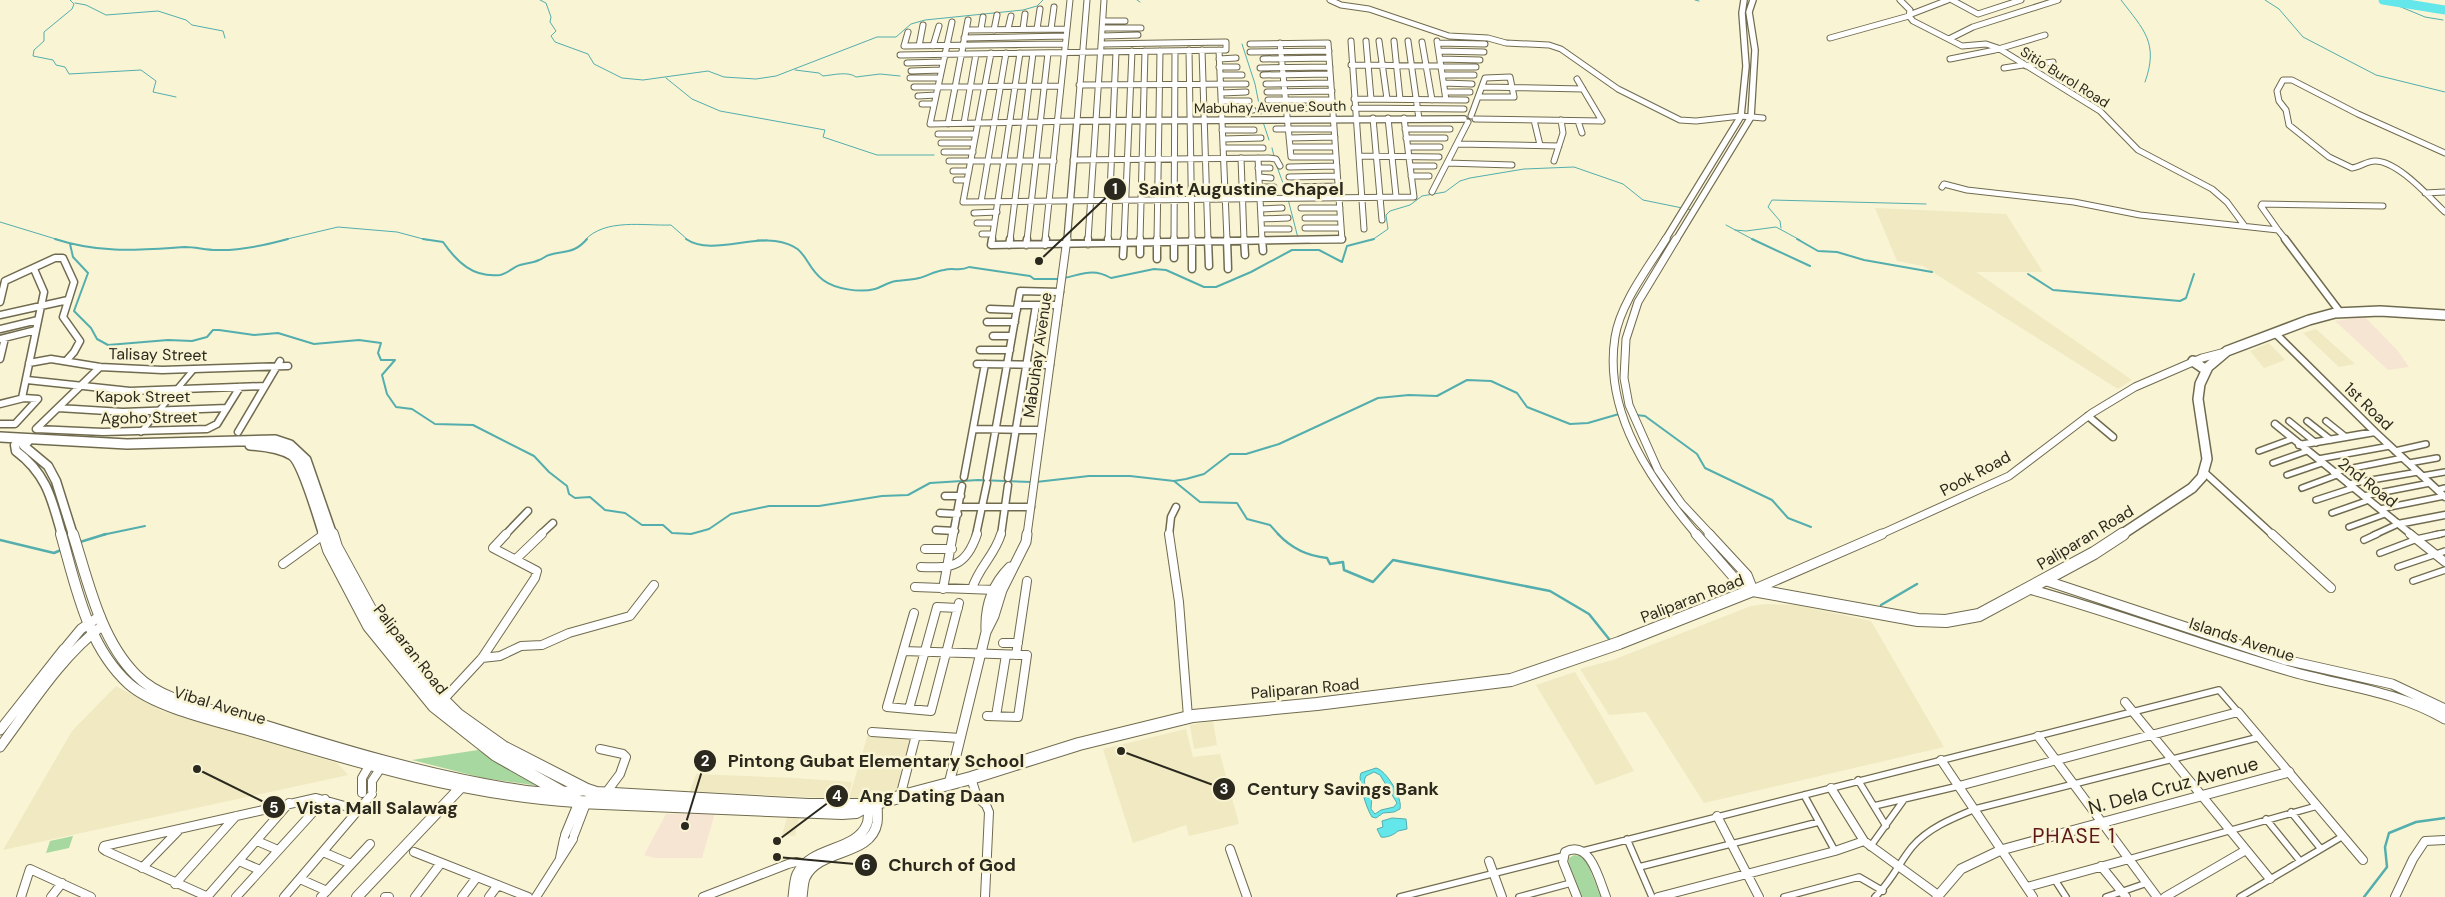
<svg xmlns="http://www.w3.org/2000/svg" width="2445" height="897" font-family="'DM Sans',sans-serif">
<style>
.built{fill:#f0e9c2}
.education{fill:#f7e5d4}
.green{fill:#a7d8a0}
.water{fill:#64e7eb;stroke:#53aead;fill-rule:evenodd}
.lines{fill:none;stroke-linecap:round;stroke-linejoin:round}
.stream-far2{stroke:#53aead;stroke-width:1}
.stream-far1{stroke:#53aead;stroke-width:2}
.stream{stroke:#53aead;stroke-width:2.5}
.river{stroke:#64e7eb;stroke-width:9}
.pedestrian-far1-casing{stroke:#706b4f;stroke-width:8}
.pedestrian-casing{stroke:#706b4f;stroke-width:8}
.minor-far2-casing{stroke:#706b4f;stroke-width:7}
.minor-far1-casing{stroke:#706b4f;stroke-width:9}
.minor-casing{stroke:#706b4f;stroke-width:10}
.tertiary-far2-casing{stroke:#706b4f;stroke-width:8}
.tertiary-far1-casing{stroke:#706b4f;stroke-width:9}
.tertiary-casing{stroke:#706b4f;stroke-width:11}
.secondary-far1-casing{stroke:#706b4f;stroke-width:11}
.secondary-casing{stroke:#706b4f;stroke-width:12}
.primary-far1-casing{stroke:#706b4f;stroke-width:12}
.primary-casing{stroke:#706b4f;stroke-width:14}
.pedestrian-far1{stroke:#fff;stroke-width:5}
.pedestrian{stroke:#fff;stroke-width:5.5}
.minor-far2{stroke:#fff;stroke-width:5}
.minor-far1{stroke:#fff;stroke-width:6}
.minor{stroke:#fff;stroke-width:8}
.tertiary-far2{stroke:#fff;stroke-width:5.5}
.tertiary-far1{stroke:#fff;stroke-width:7}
.tertiary{stroke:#fff;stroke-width:9}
.secondary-far1{stroke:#fff;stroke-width:8}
.secondary{stroke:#fff;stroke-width:10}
.primary-far1{stroke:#fff;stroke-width:9}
.primary{stroke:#fff;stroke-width:12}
.labels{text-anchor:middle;stroke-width:5;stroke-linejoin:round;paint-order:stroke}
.far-street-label{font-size:14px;fill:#2b291d;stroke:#f9f4d4}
.street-label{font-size:16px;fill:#2b291d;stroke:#f9f4d4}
.near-street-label{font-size:19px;fill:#2b291d;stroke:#f9f4d4}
.near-neighbourhood-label{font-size:21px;letter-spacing:1px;fill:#5c171c;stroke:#f9f4d4}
.leader{fill:none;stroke:#2b291d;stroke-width:2}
.callout-dot{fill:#2b291d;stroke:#f9f4d4;stroke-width:2}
.mark-label{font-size:15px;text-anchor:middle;font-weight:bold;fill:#fff}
.callout-label{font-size:18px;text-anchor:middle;font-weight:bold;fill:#2b291d;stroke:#f9f4d4;stroke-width:5;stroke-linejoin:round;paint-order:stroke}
</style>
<rect width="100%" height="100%" fill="#f9f4d4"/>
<!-- built -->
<path class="built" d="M1875,208l131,6 37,58h-67l156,108 -14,9 -195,-123 -26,-5z
M2316,329l39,35 -16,3 -36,-34z
M2269,343l16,17 -21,8 -14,-17z
M1765,604l30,1 76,16 73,126 -240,56 -58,-91 -37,3 -29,-46 33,-9 138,-54z
M1575,672l20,33 39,66 -38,14 -60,-100z
M116,686l46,25 175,52 11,12 -345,75 69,-119z
M1213,721l4,24 -23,4 -4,-24z
M1186,729l7,28 27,-3 19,70 -50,12 -3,-11 -53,18 -30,-94z
M868,734l44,3 -16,55 -20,5 -27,1z
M696,774l97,4 59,4 -4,17 -158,-8z
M788,814h12l-5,22 -13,-1z"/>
<!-- education -->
<path class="education" d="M2365,317l33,34 11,16 -21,3 -53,-49z
M702,813h13l-13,45h-47l-11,-3 22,-41z"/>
<!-- green -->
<path class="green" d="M478,750l61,36 -56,-8 -71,-18z
M73,836l-4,12 -23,5 4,-12z
M1574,855l7,1 5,4 15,37h-20l-13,-33 1,-6z"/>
<!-- water -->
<path class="water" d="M1376,768c10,2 27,30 24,41l-6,3 -11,1 -7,5 -4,-1c-5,-7 -15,-37 -11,-44zM1374,772l6,3 17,28 -3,4 -13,3 -6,4 -4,-5 1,-15c-3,-5 -11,-9 -6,-18z
M1392,818l14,1 1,10 -9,2c-4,4 -12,7 -17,6l-4,-8 6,-2 -1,-6z"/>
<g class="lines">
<!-- stream-far2 -->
<path class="stream-far2" d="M70,0l4,4 -2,5 -28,23v9l-10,9 -1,6 20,4 3,5 9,2 4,7 72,-4 15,11 -3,11 23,5
M540,0l6,3 5,14 -1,5 6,9 -5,5 4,6 33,12 6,10 28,14 21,2 65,-9 16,6 32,2 20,-3 101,-39h19l15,-13 14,-4 98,-10 14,-4 6,-6
M1137,0l3,2
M1695,0l4,1
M2121,0c23,30 38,43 24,82
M2265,0l14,9 24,28 73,38 69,17
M2389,2l36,15 18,3
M75,3l11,2 20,10 52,-4 28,9 6,5 31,6 2,7
M1242,44l13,40 6,30
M795,70l24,3 4,3c10,-1 25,-5 33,1l24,-3 20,2
M666,78l26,21 28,12 105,19 -2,7 54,18h57
M1263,122l6,18
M1272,148l2,8
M1276,164l11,30
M1288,199l10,39
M0,222l59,18
M1726,225l28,15
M1781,228l-1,-7 -12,-14 4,-7 154,4
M1735,230l11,1 30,-4 24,13
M283,240l55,-13 59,5 30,8
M585,240c20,-22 59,-14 86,-15l17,15
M757,240h10
M1372,240l16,-11 -2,-14 4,-4 20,-6 12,-9 23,-4 15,-11 10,-3 54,-9 50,-2 49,17 20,16 54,11"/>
<!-- stream-far1 -->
<path class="stream-far1" d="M55,239c46,15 83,11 130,8 10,0 21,3 31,3 23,1 50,-5 72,-11
M423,239l20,3c14,20 30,36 57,33 7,-1 13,-8 20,-10 6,-2 13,-2 19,-5 4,-1 6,-4 10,-5 17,-5 25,-1 38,-16
M686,239c23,16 62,-2 89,2 35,5 27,23 48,39 12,9 37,13 52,9 7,-2 13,-7 21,-8 8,-1 15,-1 23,-3 8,-2 16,-7 25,-8 10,-3 16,2 25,-3l61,9 4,3h26
M1752,239l58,27
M1797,239l21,12 19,1 27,8 68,12
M70,244l3,13 15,16 -14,38 17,17 6,11 11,6 60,-5 24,1 15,-4 6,-7h6l35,5 24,-2 36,11 45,-4 22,3 -3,10 3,7h14l-13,15 5,19 9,13 16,2 23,15 38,1 61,31 15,16 18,14 2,8 6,4 15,-1 15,13 20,3 17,12h21l9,8 19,1 18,-5 22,-15 38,-8h50l63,-10 26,-1 22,-12 48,-3 54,2
M2028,274l25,16 127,11 6,-3 8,-24
M1064,278c19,-4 29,-10 47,0l43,-9 12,1 38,17h12l35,-15 41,-22h27l23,12 5,-16 27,-7
M1636,415l9,1 52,38 8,14 67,32 16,18 23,9
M1174,481l26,21 37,1 10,16 23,6 9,10
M1036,482l53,-6h41l44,5 12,-2 18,-5 26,-20h16l33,-10 99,-46 31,-3 28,1 30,-16 24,1 26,12 10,14 43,17 18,-1 31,-9
M102,535l43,-9"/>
<!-- stream -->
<path class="stream" d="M1278,534c14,15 29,22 49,24l3,6 13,-2 1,8 29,12 20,-22 157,31 39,23 20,25
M0,540l54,13 7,-3
M80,542l26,-8
M1881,605l36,-21
M2364,897l23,-30 -2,-20 4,-14 27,-11 29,-4"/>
<!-- river -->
<path class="river" d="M2383,0l62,10"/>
<defs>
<path id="pedestrian-far1" d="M2289,421l27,22
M2307,421l24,19
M2326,421l20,16
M141,432l53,-63
M2259,451l33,-12
M2395,451l31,-7
M2318,459l72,-13
M2273,463l34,-12
M2409,463l28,-5
M2333,472l70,-14
M2287,475l35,-12
M2422,476l23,-4
M2348,484l70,-12
M2302,488l35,-13
M2437,490l8,-2
M2363,496l67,-13
M2316,500l37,-12
M2380,509l65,-13
M2332,513l37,-13
M2349,527l36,-13
M2374,535l24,-11
M2435,535l10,-2"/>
<path id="pedestrian" d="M2364,540l13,-6
M2380,553l37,-14 23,-5
M2398,567l47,-16
M2413,581l32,-11
M1858,780l28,46
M1804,795l31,56
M1874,806l85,-20
M2291,812l30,37
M2266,819l34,42
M1627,839l25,58
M1870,847l33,-46
M1583,851l636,-161 19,22
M2129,859l188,-53
M1639,867l180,-45
M2055,880l11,17
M1400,897l163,-41
M1519,897l52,-14
M1784,897l75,-20 24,14
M1875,897c16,-15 24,-34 37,-50 16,-19 41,-29 63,-38l285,-72
M2106,897l41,-14
M2240,897l103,-61"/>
<path id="minor-far2" d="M1330,0l11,5 28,4 80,27 39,2 18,5 43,2 12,4 57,40 62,31 16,1 45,-5 22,2
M1900,0l10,10 -1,6 4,5 49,25 24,-2 12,4 102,63 38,39 74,39 15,13 17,23
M1952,0l26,14 43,-14
M1909,15l39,-15
M1103,21h22
M952,22l-22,102 147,-3 10,-121
M1102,28h39
M981,29l2,-12
M1008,29l3,-13
M1023,29l2,-15
M1037,29l3,-20
M1051,29l3,-22
M966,30l101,-1
M994,30l3,-15
M908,32l-4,14 161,-2
M1102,36l36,-1
M964,38l102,-2
M1830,38l79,-22
M1949,39l24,-12 85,-27
M1351,41l13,188
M1366,41l5,58
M1379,41l8,58
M1394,41l6,58
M1408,41l11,78
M1437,41l9,59
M1422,42l10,58
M1280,43l11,114h45
M1438,43l47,1
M1250,44l78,-1 14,197h-31
M919,46l4,-21
M933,46l6,-20
M1189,50l3,190
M1202,50l6,190
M1219,50l8,190
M1439,51l45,1
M1250,52l79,-1
M991,53l-28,149 451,-5 -10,-79
M900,55l326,-5v-8l-125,2
M1219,59l17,-1
M1263,59l66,-1
M1440,59l40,1
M1950,59l45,-9 50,-15
M907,63l36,-1
M1351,65l90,1
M2026,66l27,-4
M1219,67h18
M1441,67h35
M1260,68l70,-1
M2004,68l19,-3
M911,71l30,-1
M1220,75h22
M1263,75l67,-1
M1443,75h31
M910,78h30
M1577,79l25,42
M1444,83l28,1
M1266,84l65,-1
M1079,85l167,-1
M914,87l147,-1
M1482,87l101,2
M1267,92l65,-1
M1445,92h25
M1221,93l25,-1
M918,96l18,-1
M1354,99l112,1
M1268,100h64
M1221,101h28
M922,104h12
M1354,108l110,1
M1270,109l63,-1
M1221,110h32
M1471,116l14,-38 25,-1 4,20h-35
M1373,118l9,102
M1388,118l8,78
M1475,119l127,2
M1534,120l6,25
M1578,121l4,12
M964,123l12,-69
M948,124l20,-104
M1276,129h58
M1405,129h45
M1222,130h32
M938,134h38
M1289,138l46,-1
M1406,138h39
M1223,139l38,-1
M941,143h33
M1457,144l102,2
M1290,147h45
M1408,147h32
M1223,148h40
M944,152h29
M2445,153l-87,-39 -66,-34h-9l-6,11 2,10 7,9 3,15 40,32 23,11c8,-1 15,-7 23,-7 23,0 54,36 70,51
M1359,156l80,1
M1241,158l3,82
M1258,158l4,82
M1073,160l196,-2 7,1 4,7
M949,161h105
M1554,161l9,-28 -2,-13
M1447,163l65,2
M1410,166h24
M1289,167l48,-1
M1258,168h12
M953,171h16
M1411,176h18
M1259,177l12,1
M1289,177l48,-1
M956,180h11
M1259,187h15
M1294,187l44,-1
M1942,187l2,-3 23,6 107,12 66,13 138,15 8,10
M1432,192l36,-70
M2425,193l20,-1
M981,202l25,-149
M1301,208h39
M1261,209l21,-1
M974,213l23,-1
M1305,218h35
M1261,219l27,-1
M977,223h17
M1305,228h36
M1262,229h27
M2278,230l-17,-24 1,-2 121,2
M982,234h11
M992,240l28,-187
M1010,240l23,-187
M1027,240l21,-187
M1045,240l25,-240
M1088,240l16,-240
M1108,240l8,-188
M1124,240l8,-189
M1140,240l5,-189
M1157,240l3,-189
M1174,240l1,-189"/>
<path id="minor-far1" d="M992,239l-1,6 351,-6
M1192,239v30
M1208,239l1,27
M1227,239l1,30
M1244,239l1,16
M1262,239l1,12
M2285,239l55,73
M1108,243v-4
M1088,244v-5
M1009,245l1,-6
M1026,245l1,-6
M1045,245l1,-6
M1140,254v-15
M1123,256l1,-17
M1174,258v-19
M1157,259v-20
M5,281l50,-23h8l11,24 -11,35 17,24 -6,11 -8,9
M0,302l5,-21
M1018,305h40
M990,309l27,1
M0,315l68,-15
M987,322h28
M0,329l38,-9
M2275,333l100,99 70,65
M993,336h19
M0,339l36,-9
M980,350h30
M0,359l5,-21
M29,363l22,-4 49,8 62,3 126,-4
M977,364l73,1
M27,380l103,11 135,-5
M22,398l22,-106 -10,-23
M0,404l24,-6 14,1 -23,25h-15
M58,408l65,4 104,-4
M2088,416l25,21
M2275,424l137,111
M36,429l67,3 104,-3 10,-5 23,-37
M36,429l64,-62
M973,429l68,1
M238,432l42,-71
M2299,445l76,-13
M2204,472l69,63
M964,477l21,-113
M987,478l33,-187 40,1
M1008,478l28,-173
M945,496h16
M959,507h72
M940,513l18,1
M2398,524l47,-9
M936,530l19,1
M505,535l23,-24
M540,535l13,-12
M953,535l9,-49
M976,535l11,-52
M1001,535l7,-50
M1169,535l2,-18 5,-10"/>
<path id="minor" d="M1169,534l10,68 9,115
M2272,534l59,54
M2410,534l35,28
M925,549h27
M517,558l25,-24
M283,564l40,-29
M921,567c31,1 45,0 56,-33
M915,587l81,3
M943,589l10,-55
M972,589c6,-21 23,-34 29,-55
M914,613l-27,94 44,4 28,-108
M1003,643h15
M903,651l124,4 -9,62 -31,-1
M1016,655l11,-74
M482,658l18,-2 21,-10 21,-1 27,-12 61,-17 24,-31
M443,700l39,-42 53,-80 2,-7 -44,-23 13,-14
M2125,702l145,177
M909,709l28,-102 21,1
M996,716l10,-61
M872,732l88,6
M2038,736l119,161
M600,749l23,5 3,3 -6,17 -15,20
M1941,760l92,137
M971,778l6,19 9,8 3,7 -4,85
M1959,786l279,-74 125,148
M1831,788l33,53
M372,790v-9l8,-12
M362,793v-15l7,-12
M900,797l16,-62
M1717,816l42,81
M565,835l14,-34
M574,835l13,-34
M257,841l21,9
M1230,849l17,48
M323,852l28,12
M414,852l114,45
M560,858l4,-19
M239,861l21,9
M1489,861l13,36
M2101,866l25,31
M142,868l36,-37
M300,879l27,12
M175,884l61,-68
M2027,887l102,-28
M21,897l9,-28 61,28
M51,897l11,-14
M207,897l82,-94
M208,897l-102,-46 -3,-2 1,-3 212,-48 43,12
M236,897l89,-98
M284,897l88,-103
M321,897l49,-53
M385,897h4
M415,897l26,-34
M462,897l15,-20
M489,897l9,-12
M536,897l37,-58
M703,897l85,-33 8,-2 11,2
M1577,897l-14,-35 2,-10c25,-13 34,27 41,45
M1658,897l177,-46 29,-10 74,54
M2165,897l81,-47
M2395,897l18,-38 12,-18 20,-1"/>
<path id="tertiary-far2" d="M1067,240l10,-119 387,-2
M1665,240l76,-124 5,-50 -4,-53 2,-13
M1676,240l75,-123 4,-67 -6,-38 4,-12"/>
<path id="tertiary-far1" d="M1666,239c-18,29 -46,65 -51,98 -12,76 36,144 82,198
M1676,239l-38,63 -12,37 -2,39 5,27 29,65 24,34 29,31
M1027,535l40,-296
M1879,535l130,-59 83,-63 43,-26 67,-29 23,-6"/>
<path id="tertiary" d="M1696,534l40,46 17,10
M1709,534l38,41 6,15
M2044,580l241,80 107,24 53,25
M2029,589c87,24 171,56 257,81 54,16 109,20 159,49
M1753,590l129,-56
M986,630c-1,-25 6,-45 24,-63
M62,652l19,-23 19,-13
M0,730l64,-81
M0,747c32,-43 60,-89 103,-122
M949,784l37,-152 8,-16 8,-26 24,-48 1,-8
M793,897c1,-7 1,-16 4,-23 15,-29 59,-22 70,-50 2,-5 1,-13 2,-19
M802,897c1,-6 1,-14 3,-19 13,-30 66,-21 72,-55 1,-7 0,-14 0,-20
M1937,897l24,-28 40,-19 288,-78"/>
<path id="secondary-far1" d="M21,439l-6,6 1,6c31,23 36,49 46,84
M30,439l-6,7 24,20 8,15 17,54"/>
<path id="secondary" d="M61,534c15,52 26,112 68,150 26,23 85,36 119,46 108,32 215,65 328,72
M73,534c15,47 27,105 63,141 26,27 73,33 108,44 92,29 186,58 282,72 21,3 41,1 61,-1
M357,897l106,-112"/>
<path id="primary-far1" d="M2193,361l13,9
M0,437l127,7 148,-4 15,5 16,15 26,75
M250,445c14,1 30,3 42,10 11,8 27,65 32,80
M2121,535l71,-47 10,-11 5,-18 -9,-60 2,-15 8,-17 19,-16 82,-31 26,-7 45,-2 65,4"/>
<path id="primary" d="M324,534l5,16 40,76 65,80 62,49 83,47 263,11 14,-1 12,-7
M332,534l4,13 41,75 56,68 25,25 45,32 84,43 9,3 212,12h61l102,-27 108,-34 114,-28 124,-12 194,-24 108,-37 134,-53 165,30 28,1 33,-6 115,-62 29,-19"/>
</defs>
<!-- pedestrian-far1 casing -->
<use href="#pedestrian-far1" class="pedestrian-far1-casing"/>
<!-- pedestrian casing -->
<use href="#pedestrian" class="pedestrian-casing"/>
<!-- minor-far2 casing -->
<use href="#minor-far2" class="minor-far2-casing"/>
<!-- minor-far1 casing -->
<use href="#minor-far1" class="minor-far1-casing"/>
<!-- minor casing -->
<use href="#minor" class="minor-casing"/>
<!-- tertiary-far2 casing -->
<use href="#tertiary-far2" class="tertiary-far2-casing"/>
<!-- tertiary-far1 casing -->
<use href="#tertiary-far1" class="tertiary-far1-casing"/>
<!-- tertiary casing -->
<use href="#tertiary" class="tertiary-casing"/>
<!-- secondary-far1 casing -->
<use href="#secondary-far1" class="secondary-far1-casing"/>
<!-- secondary casing -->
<use href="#secondary" class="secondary-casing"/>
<!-- primary-far1 casing -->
<use href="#primary-far1" class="primary-far1-casing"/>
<!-- primary casing -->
<use href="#primary" class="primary-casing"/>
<!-- pedestrian-far1 -->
<use href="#pedestrian-far1" class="pedestrian-far1"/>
<!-- pedestrian -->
<use href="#pedestrian" class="pedestrian"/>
<!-- minor-far2 -->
<use href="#minor-far2" class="minor-far2"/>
<!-- minor-far1 -->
<use href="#minor-far1" class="minor-far1"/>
<!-- minor -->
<use href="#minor" class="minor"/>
<!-- tertiary-far2 -->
<use href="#tertiary-far2" class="tertiary-far2"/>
<!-- tertiary-far1 -->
<use href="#tertiary-far1" class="tertiary-far1"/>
<!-- tertiary -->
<use href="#tertiary" class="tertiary"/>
<!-- secondary-far1 -->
<use href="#secondary-far1" class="secondary-far1"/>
<!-- secondary -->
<use href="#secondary" class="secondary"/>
<!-- primary-far1 -->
<use href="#primary-far1" class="primary-far1"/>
<!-- primary -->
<use href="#primary" class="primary"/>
</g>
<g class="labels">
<!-- far-street labels -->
<g class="far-street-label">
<text transform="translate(2065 77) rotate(32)" y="5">Sitio Burol Road</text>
<text transform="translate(1270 107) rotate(-1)" y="5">Mabuhay Avenue South</text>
</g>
<!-- street labels -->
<g class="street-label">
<text transform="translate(158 354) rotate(1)" y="6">Talisay Street</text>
<text transform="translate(1037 355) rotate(-82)" y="6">Mabuhay Avenue</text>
<text x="143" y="402">Kapok Street</text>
<text transform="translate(2369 406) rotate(44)" y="6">1st Road</text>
<text transform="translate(149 417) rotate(-1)" y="6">Agoho Street</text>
<text transform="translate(1975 473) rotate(-28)" y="6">Pook Road</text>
<text transform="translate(2368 482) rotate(38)" y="6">2nd Road</text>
<text transform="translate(2085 537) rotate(-31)" y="6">Paliparan Road</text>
<text transform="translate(1692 598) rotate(-21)" y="6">Paliparan Road</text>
<text transform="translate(2242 639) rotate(18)" y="6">Islands Avenue</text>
<text transform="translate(411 649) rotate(52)" y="6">Paliparan Road</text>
<text transform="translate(1305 688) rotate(-5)" y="6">Paliparan Road</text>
<text transform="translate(220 705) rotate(17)" y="6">Vibal Avenue</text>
</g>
<!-- near-street labels -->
<g class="near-street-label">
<text transform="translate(2173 785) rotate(-15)" y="7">N. Dela Cruz Avenue</text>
</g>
<!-- near-neighbourhood labels -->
<g class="near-neighbourhood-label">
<text x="2074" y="843">PHASE 1</text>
</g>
</g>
<!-- callouts -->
<path class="leader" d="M1039 261L1115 189M685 826L705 761M1121 751L1224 789M777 841L837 796M197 769L274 807M777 857L866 865"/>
<g class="callout-dot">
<circle cx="1039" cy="261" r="5"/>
<circle cx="685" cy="826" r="5"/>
<circle cx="1121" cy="751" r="5"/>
<circle cx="777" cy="841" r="5"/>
<circle cx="197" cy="769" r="5"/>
<circle cx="777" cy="857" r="5"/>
<circle cx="1115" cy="189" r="12"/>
<circle cx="705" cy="761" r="12"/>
<circle cx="1224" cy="789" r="12"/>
<circle cx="837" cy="796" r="12"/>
<circle cx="274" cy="807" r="12"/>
<circle cx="866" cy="865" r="12"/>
</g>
<g class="mark-label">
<text x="1115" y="194">1</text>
<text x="705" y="766">2</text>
<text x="1224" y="794">3</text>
<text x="837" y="801">4</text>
<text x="274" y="813">5</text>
<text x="866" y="870">6</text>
</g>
<g class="callout-label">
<text x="1241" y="195">Saint Augustine Chapel</text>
<text x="876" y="767">Pintong Gubat Elementary School</text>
<text x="1343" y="795">Century Savings Bank</text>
<text x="932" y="802">Ang Dating Daan</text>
<text x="377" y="814">Vista Mall Salawag</text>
<text x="952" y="871">Church of God</text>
</g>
</svg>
